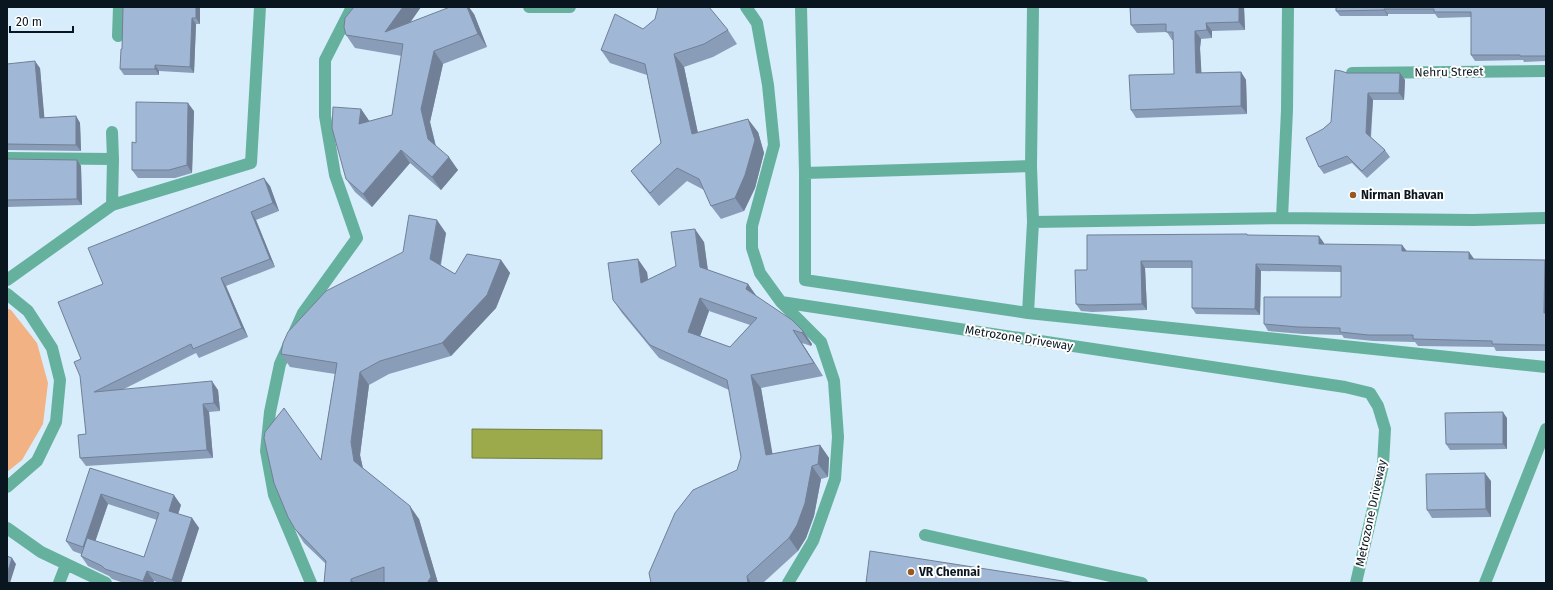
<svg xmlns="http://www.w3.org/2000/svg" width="1553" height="590" font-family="'Fira Sans',sans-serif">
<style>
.green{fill:#f2b284}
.water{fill:#9daa4c;stroke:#717e3e}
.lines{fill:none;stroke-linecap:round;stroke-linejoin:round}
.minor{stroke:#65b19e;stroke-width:12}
.wall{fill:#8a9db8;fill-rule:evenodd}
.shaded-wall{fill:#718096}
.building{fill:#a1b7d6;stroke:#718096;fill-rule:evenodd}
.poi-dot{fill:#985822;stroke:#fff;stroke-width:1.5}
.labels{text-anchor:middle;stroke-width:4;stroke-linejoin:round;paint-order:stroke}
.street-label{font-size:12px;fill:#09161f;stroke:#fff}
.poi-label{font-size:12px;font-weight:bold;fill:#09161f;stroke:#fff;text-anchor:start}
</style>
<rect width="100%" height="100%" fill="#d7edfb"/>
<!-- green -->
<path class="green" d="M7,308l4,2 26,33 11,40 -5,41 -21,36 -15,12z"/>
<!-- water -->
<path class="water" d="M472,429l130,1v29l-130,-1z"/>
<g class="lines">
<!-- minor -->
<path class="minor" d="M529,7h41
M746,7l11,16 11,62 6,60 -22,81v22l8,25 21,29 564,85 25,6 8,13 7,23 -2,36 -27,118
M801,7l4,166v107l223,33 5,-91
M1033,7l-2,159 2,56 249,-4
M1288,7l-1,103 -5,108 191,2 73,-2
M118,36l1,-29
M1352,73l194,-2
M112,132l1,27 -1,46
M7,158l106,1
M805,173l226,-7
M7,280l105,-75 139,-42 9,-156
M7,294l21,17 24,37 8,32 -4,42 -19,39 -30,26
M781,302l40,40 13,39 4,56 -3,42 -22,62 -25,42
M1028,313l518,54
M7,528l34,24 65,31
M925,535l217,48
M59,583l7,-18
M311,583l-37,-88 -8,-44 4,-39 10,-48 23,-51 54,-75 -22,-63 -10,-59v-56l27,-53
M1485,583l61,-154"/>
</g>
<!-- wall -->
<path class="wall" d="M123,7h77v17h-4l-2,49 -35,-2v4h-35l-4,-6 2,-20z
M354,7h67l-11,15 64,-8 13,33 -44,17 -13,58 6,24 22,24 -17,20 -31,-27 -38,44 -17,-15 -9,-13 15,-70 8,12 23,-6 10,-59 -47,-8 -9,-13z
M1130,7h114l1,23 -33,1v7l-11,1 -1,9 1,25 40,-1 5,8 1,34 -111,4 -5,-8 43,-36 -1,-34h-1l-5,-8 -30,1 -6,-8z
M1336,7h210v54l-22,1 -1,-2 -48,1 -4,-6v-38l-33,1 -3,-4h-47v2h-48l-4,-5z
M643,29l85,1 9,14 -24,13 -29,10 14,66 60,-1 6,21 -9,35 -11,23 -23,8 -10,-13 -7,-16 -17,-9 -28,25 -18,-22 -10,-13 30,-28 -14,-68 -37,-12 -9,-13z
M7,64l33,4 4,50 32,-2 4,7 1,28 -74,-1z
M1347,73h53l5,7 -1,20h-31l-2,38 14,12 5,7 -23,21 -15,-15 -28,11 -5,-7 4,-38 8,-7z
M194,111l-2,62 -17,5h-37l-6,-8 4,-27z
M7,159l70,1 4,6 1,39 -75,2z
M270,186l9,25 -23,9 19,47 -49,19 22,51 -49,21 -3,-5 -74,37h96l2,21 -11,1 4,46 -127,8 -6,-8 6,-24 -5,-75 22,-75z
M446,233l-5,32 14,9 46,-14 9,13 -14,35 -45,48 -62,18 -20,11 -9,70 3,13 56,51 19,64h-114l2,-19 -22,-21 -9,-14 26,-69 14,-86 -45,-7 -9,-13z
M1248,235l76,8v2h78l5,6 62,1 5,7 71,1 1,2v89h-50l-2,-4 -76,-1 -3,-4 -42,-1 -29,-3 -2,-3 -39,-1 -35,-3 -4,-7 77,-27v-25l-80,-1 -1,44 -64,-1 -4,-6v-40h-47l2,42 -55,2 -11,-1 -5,-7 11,-34z
M704,242l4,28 40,14 9,13 46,34 9,13 -1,2 -9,-3 21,33 -62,12 11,66 48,-9 9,13 -1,19 -7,2 -7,37 -8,22 -8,13 -35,32h-112l86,-113 4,-13 -12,-67 -70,-32 -37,-45 -9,-13 34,-28 1,8 28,-14zM709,311l41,14 -20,22 -30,-11z
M1507,418v31l-57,1 -4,-6z
M90,468l91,37 -3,9 14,4 7,10 -18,55h-22l-5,-2 -1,2h-29l-12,-4 -3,-3 -21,-10 -7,-10v-2l-8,-3 -7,-10zM108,504l49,16 -13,37 -49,-16z
M1491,481v36l-59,1 -5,-8z"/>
<!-- shaded-wall -->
<path class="shaded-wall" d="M196,7h4v17l-4,-6z
M403,7h18l-25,36 -11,-11z
M467,7h2l5,7 13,33 -9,-13z
M1239,7h5l1,23 -6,-8z
M1384,9l4,5v2l-4,-6z
M192,18l4,6 -2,49 -4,-6z
M1206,23l6,8v7l-5,-8z
M1195,31l6,8 -1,9 2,33 -6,-8 -1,-33z
M434,51l9,13 -13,58 7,30 -9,-13 -7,-30z
M674,54l10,13 17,81 -9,-14z
M35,61l5,7 5,56 -5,-6z
M155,65l4,6v4l-4,-6z
M1241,72l5,8 1,34 -6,-8z
M1400,73l5,7 -1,20 -5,-7z
M1368,93l5,7 -3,41 -4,-8z
M188,103l6,8 -2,62 -5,-8z
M361,109l9,13 -11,2z
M76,116l4,7 1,28 -5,-6z
M748,119l10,13 6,21 -9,35 -11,23 -9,-13z
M401,150l9,13 -38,44 -9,-13z
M449,157l9,13 -17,20 -9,-13z
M77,160l4,6 1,39 -5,-6z
M264,178l6,8 9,25 -6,-8z
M251,212l5,8 19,47 -5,-8z
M437,220l9,13 -7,39 -9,-13z
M695,229l9,13 5,38 -9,-13z
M1319,236l5,7v8l-5,-7z
M1402,245l5,7 -5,-1z
M1469,252l5,7v7l-5,-7z
M638,259l9,13 3,24 -9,-13z
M501,260l9,13 -14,35 -45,48 -9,-13z
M1545,260l1,2v53l-2,-2z
M1141,261l4,7 2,42 -5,-6z
M1256,264l5,7 -1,44 -5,-6z
M221,278l5,8 22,51 -6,-9z
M748,284l9,13 -11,-8z
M700,298l9,13 -12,34 -9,-13z
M793,330l9,13 21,33 -9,-13z
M803,331l9,13 -1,2 -9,-13z
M360,372l9,13 -9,70 4,19 -10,-13 -3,-19z
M751,375l10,13 14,80 -9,-13z
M212,381l6,9 2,21 -6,-8z
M203,404l6,8 4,46 -6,-8z
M1503,412l4,6v31l-4,-5z
M820,445l9,13 -1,19 -10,-13z
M812,466l9,13 -7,37 -8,22 -8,13 -9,-13z
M1485,473l6,8v36l-5,-8z
M101,494l7,10 -18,53 -7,-10z
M174,495l7,10 -5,16 -7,-10z
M410,506l9,13 19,64h-11z
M192,518l7,10 -18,55h-6l-3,-3z
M12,558l4,6 -6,19h-3v-9z
M147,571l7,10 -1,2h-9l-1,-2z
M747,576l4,7h-3z
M351,579l3,4h-3z"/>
<!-- building -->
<path class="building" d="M123,7h73v11h-4l-2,49 -35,-2v4h-35l1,-20h1z
M354,7h49l-18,25 65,-25h17l11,27 -44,17 -13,58 7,30 21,18 -17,20 -31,-27 -38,44 -17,-15 -14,-51 1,-21 28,2 -2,15 33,-9 11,-71 -57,-9 -2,-8 1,-9z
M658,7h51l19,23 -24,14 -30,10 18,80 56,-15 7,21 -10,35 -10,23 -24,8 -12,-27 -22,-11 -27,25 -19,-22 30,-28 -16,-79 -44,-14 14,-36 28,15 12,-10z
M1130,7h109v15l-33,1 1,7 -12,1v9l1,33 45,-1v34l-110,4 -2,-35 45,-1 -1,-42h-7v-8l-35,1z
M1336,7h210v49h-26v-1h-49v-43h-37v-3h-50v1l-48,1z
M35,61l5,57 36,-2v29l-69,-1v-80z
M1335,70l6,1 6,2h53l-1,20h-31l-2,40 19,17 -23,21 -15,-15 -28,11 -13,-29 17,-9 8,-7z
M136,102l52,1 -1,62 -18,5h-37v-28l4,1z
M7,159l70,1v39l-70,1z
M264,178l9,25 -22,9 19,47 -49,19 21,50 -49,21 -2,-5 -97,48 118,-11 2,22 -11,1 4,46 -127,8 -2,-23 8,-1 -6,-58 -6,-14 7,-3 -23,-57 45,-18 -15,-36z
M409,215l28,5 -7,39 25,15 12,-20 34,6 -14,35 -45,48 -62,18 -20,11 -9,70 3,19 56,45 21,71 -4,6h-43v-16l-33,12v4h-27l2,-22 -31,-32 -7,-12 -14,-34 -10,-45 1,-6 19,-24 37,52 16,-97 -56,-9 2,-11 5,-11 38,-41 77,-39z
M695,229l5,38 48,17 -2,5 46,31 11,11 -1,2 -9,-3 21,33 -63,12 15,80 54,-10 -2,19 -6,2 -7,37 -8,22 -8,13 -42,38 1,7h-97l-2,-10 26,-60 18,-23 44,-20 4,-13 -14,-77 -77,-35 -37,-45 -5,-37 30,-4 3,24 35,-17 -5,-34zM700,298l57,20 -27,29 -42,-15z
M1247,234v1l72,1v8l83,1v6l67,1v7l76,1 -1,53h2v32l-54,-1v-3l-79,-2v-4h-45l-28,-3v-4l-42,-1 -34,-3v-27h77v-31l-85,-2 -1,45 -63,-1v-47h-51l1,43 -54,1 -12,-1 -1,-34h12v-35z
M1503,412v32h-57l-1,-31z
M90,468l84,27 -5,16 23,7 -20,62 -25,-9 -4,10 -38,-12 -3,-3 -21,-10 6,-18 57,19 15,-44 -58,-19 -18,53 -17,-6z
M1485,473l1,36 -59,1 -1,-36z
M870,551l206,32h-210z
M7,556l5,2 -5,16z"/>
<!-- markers -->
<g class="poi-dot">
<circle cx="1353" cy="195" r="4"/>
<circle cx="911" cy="572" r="4"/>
</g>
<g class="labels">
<!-- street labels -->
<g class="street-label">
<text transform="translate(1449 72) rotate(-1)" y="4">Nehru Street</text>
<text transform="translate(1019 338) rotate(9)" y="4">Metrozone Driveway</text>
<text transform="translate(1371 513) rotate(-78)" y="4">Metrozone Driveway</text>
</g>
<!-- poi labels -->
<g class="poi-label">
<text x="1361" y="199">Nirman Bhavan</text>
<text x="919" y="576">VR Chennai</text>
</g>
</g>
<!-- border -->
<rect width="1553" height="590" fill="none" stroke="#09161f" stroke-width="16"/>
<!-- scale -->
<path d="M10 26v6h63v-6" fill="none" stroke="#09161f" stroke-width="2"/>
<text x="16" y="26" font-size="12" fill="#09161f" stroke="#ffffff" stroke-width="3" paint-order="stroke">20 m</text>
</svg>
